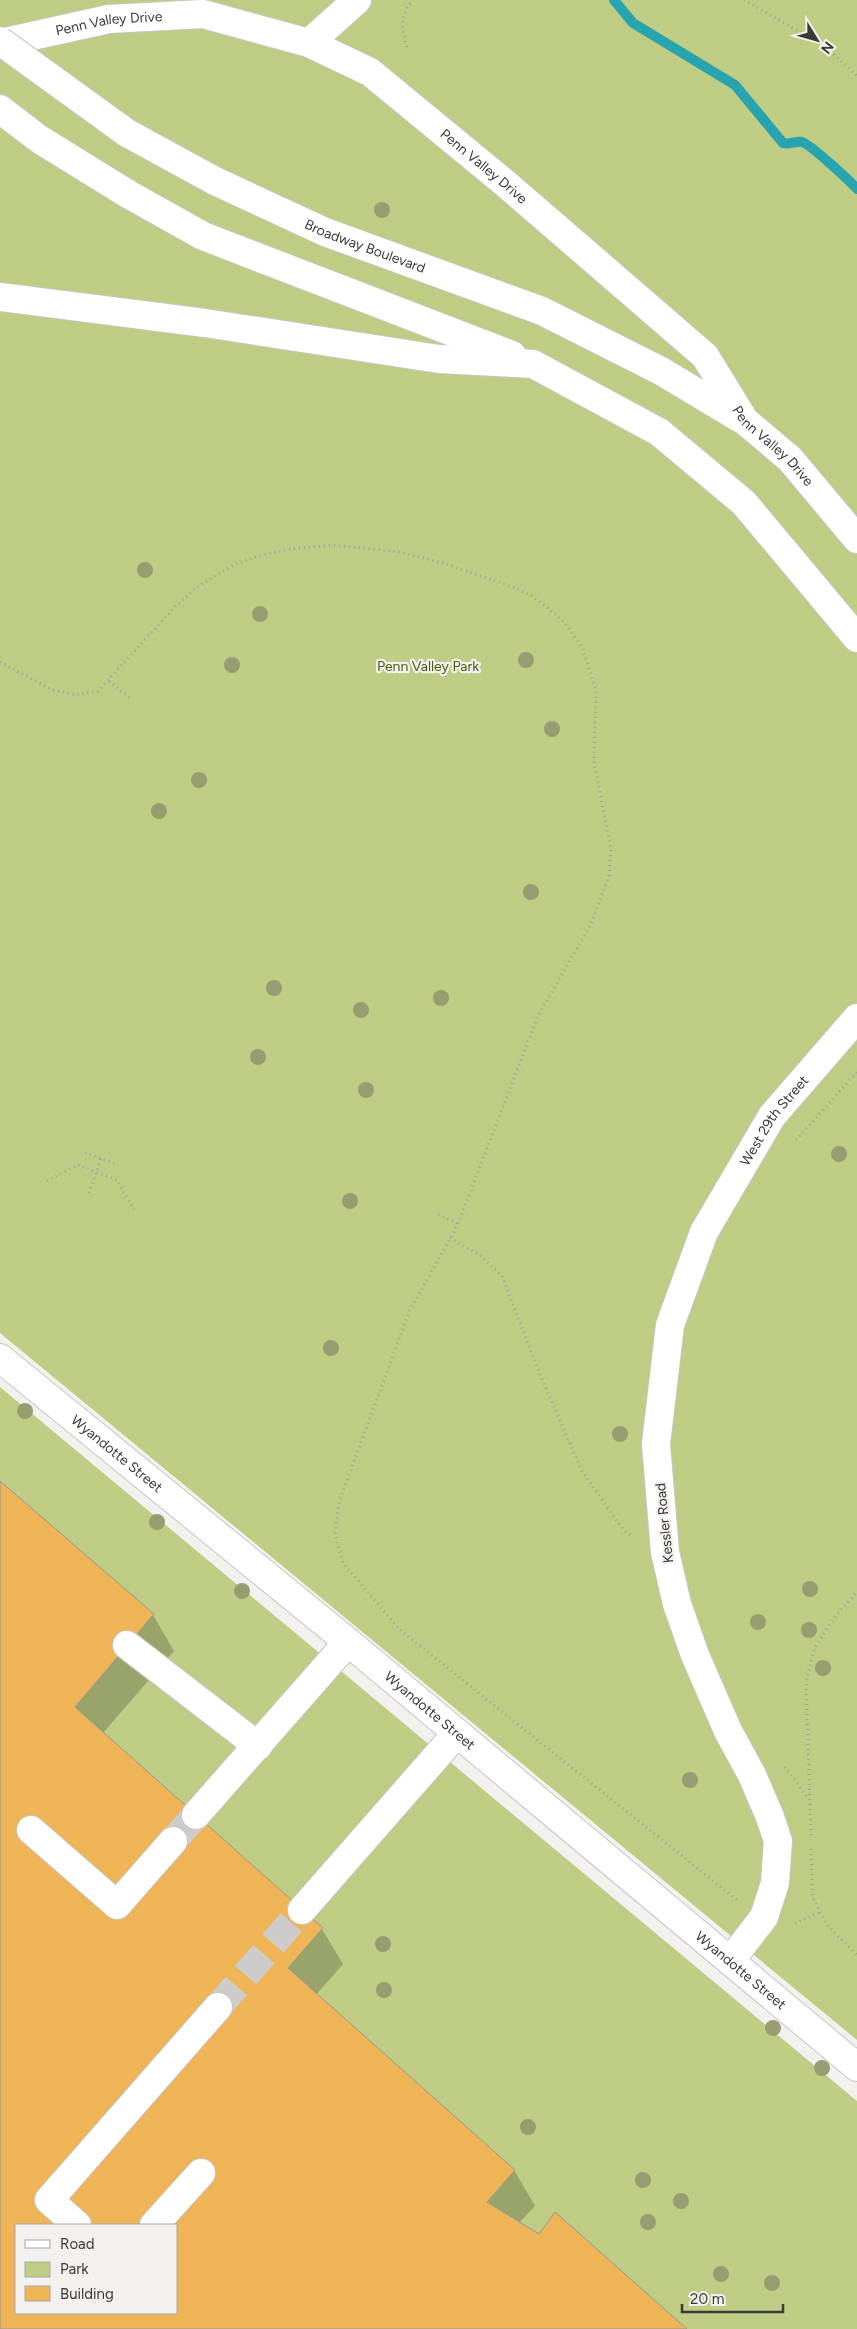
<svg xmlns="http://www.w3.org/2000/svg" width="857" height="2329" font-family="Figtree,sans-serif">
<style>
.green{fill:#bfcd84;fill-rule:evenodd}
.shadow{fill:#0003;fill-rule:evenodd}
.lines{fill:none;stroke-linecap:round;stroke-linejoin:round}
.stream{stroke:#28a4ae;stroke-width:10}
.building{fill:#eeb456;stroke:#999895;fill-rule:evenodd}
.minor-tunnel{stroke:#ceccca;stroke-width:28;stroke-dasharray:28 14;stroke-linecap:butt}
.minor-casing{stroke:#c8c6c3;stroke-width:30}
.major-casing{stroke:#c8c6c3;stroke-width:30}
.path{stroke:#a19f9d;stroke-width:3;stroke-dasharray:1 4;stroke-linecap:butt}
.minor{stroke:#fff;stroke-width:28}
.major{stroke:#fff;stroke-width:28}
.major-bridge-casing{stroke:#c8c6c3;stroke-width:30;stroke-linecap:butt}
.major-bridge{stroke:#fff;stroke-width:28}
.tree{fill:#989c71}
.labels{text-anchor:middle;stroke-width:4.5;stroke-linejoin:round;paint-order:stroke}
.street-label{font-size:14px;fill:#3a3938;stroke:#f3f1ee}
.park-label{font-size:14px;fill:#4d570b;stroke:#f3f1ee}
</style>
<rect width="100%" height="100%" fill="#f3f1ee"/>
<!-- green -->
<path class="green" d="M0,0h857v2040l-857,-707z
M0,1387l857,714v228h-857zM16,2225h160v88h-160z"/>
<!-- shadow -->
<path class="shadow" d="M0,1482l153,133 21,36 -71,82 219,196 21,35 -27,31 198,175 21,36 -16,17 166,106h-685zM16,2225h160v88h-160z"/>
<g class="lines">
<!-- stream -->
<path class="stream" d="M614,0l19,23 102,62 48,58c7,2 12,-2 19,-1 8,2 48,39 55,47"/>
</g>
<!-- building -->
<path class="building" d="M0,1481l154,133 -79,93 248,221 -35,40 227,202 -28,32 52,32 16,-22 132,117h-687zM16,2225h160v88h-160z"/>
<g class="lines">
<!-- minor-tunnel -->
<path class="minor-tunnel" d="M173,1841l23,-26
M218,2007l84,-97"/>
<defs>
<g id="minor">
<path d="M309,43l48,-43"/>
<path id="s1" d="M0,1358l348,284 509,425"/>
<path d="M127,1645l131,101"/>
<path d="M196,1815l152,-173"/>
<path d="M31,1830l86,75 56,-64"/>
<path d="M302,1910l155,-177"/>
<path id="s2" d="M730,1961l34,-44 11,-34 3,-42 -8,-24 -18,-42 -24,-44 -33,-76 -18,-51 -12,-52 -9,-108 14,-119 34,-93 68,-116 85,-98"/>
<path d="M77,2225l-28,-25 169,-193"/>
<path d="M154,2225l47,-52"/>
</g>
<g id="major">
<path id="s3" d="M0,43l109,-24 94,-5 106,29 61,29 136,112 199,172 40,65 45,38 67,80"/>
<path d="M0,109l39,30 89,55 75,42 309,119"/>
<path id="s4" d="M127,133l88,48 110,51 217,79 119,60 80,48"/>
<path d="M0,297l205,26 234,36 94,5 126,68 85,71 113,135"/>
</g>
</defs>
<!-- minor casing -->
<use href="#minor" class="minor-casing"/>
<!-- major casing -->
<use href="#major" class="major-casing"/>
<!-- path -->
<path class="path" d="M744,0l82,47 31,29
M407,47c-6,-17 -7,-33 6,-47
M0,662l53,28 23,5 22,-4 76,-83 19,-18 25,-16 20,-11 21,-7 32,-7 43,-4 66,7 43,11 70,24 19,9 16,12 17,15 18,26 13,42 -2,72 17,86 -2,27 -18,48 -53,92 -81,210 -48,86 -70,190 -4,33 8,28 56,66 338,271
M109,681l21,17
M796,1140l61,-68
M85,1153l29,10
M47,1181l31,-16 39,15 19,33
M89,1193l12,-34
M438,1215l20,8
M450,1238l31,18 21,20 39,101 40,92 34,50 12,14 5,3
M785,1767l23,31
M811,1835l-5,-154 9,-34 19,-29 23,-26
M811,1849l2,49 14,27 30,30
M795,1923l26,-11"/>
<!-- minor -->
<use href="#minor" class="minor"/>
<!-- major -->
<use href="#major" class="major"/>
<defs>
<path id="major-bridge" d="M0,41l127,92"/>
</defs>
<!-- major-bridge casing -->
<use href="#major-bridge" class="major-bridge-casing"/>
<!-- major-bridge -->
<use href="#major-bridge" class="major-bridge"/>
</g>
<!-- trees -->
<g class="tree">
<circle cx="382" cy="210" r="8"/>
<circle cx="145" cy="570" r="8"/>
<circle cx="260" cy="614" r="8"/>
<circle cx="526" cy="660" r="8"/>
<circle cx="232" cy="665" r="8"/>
<circle cx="552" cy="729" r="8"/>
<circle cx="199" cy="780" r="8"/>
<circle cx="159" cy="811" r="8"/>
<circle cx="531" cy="892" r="8"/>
<circle cx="274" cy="988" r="8"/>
<circle cx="441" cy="998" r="8"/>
<circle cx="361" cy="1010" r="8"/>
<circle cx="258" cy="1057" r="8"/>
<circle cx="366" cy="1090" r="8"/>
<circle cx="839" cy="1154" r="8"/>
<circle cx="350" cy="1201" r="8"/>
<circle cx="331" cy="1348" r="8"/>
<circle cx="25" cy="1411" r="8"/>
<circle cx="620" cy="1434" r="8"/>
<circle cx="157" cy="1522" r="8"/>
<circle cx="810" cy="1589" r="8"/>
<circle cx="242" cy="1591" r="8"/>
<circle cx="758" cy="1622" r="8"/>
<circle cx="809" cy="1630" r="8"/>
<circle cx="823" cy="1668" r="8"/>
<circle cx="690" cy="1780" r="8"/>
<circle cx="383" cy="1944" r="8"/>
<circle cx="384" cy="1990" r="8"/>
<circle cx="773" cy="2028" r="8"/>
<circle cx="822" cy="2068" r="8"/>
<circle cx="528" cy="2127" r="8"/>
<circle cx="643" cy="2180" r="8"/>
<circle cx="681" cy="2201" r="8"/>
<circle cx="648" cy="2222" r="8"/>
<circle cx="721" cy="2274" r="8"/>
<circle cx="772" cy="2283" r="8"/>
</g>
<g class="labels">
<!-- street labels -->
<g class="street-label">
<text dy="5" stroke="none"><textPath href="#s3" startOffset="111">Penn Valley Drive</textPath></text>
<text dy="5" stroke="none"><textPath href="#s3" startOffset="531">Penn Valley Drive</textPath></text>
<text dy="5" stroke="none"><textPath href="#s4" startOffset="264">Broadway Boulevard</textPath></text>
<text dy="5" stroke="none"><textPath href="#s3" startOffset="936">Penn Valley Drive</textPath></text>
<text dy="5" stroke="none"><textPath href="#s2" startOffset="904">West 29th Street</textPath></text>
<text dy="5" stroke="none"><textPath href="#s1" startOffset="151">Wyandotte Street</textPath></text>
<text transform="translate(664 1523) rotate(-96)" y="5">Kessler Road</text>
<text dy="5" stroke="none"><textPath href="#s1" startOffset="556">Wyandotte Street</textPath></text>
<text dy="5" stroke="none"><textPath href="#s1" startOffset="961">Wyandotte Street</textPath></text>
</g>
<!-- park labels -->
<g class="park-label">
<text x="428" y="671">Penn Valley Park</text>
</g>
</g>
<!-- legend -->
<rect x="15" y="2224" width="162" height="90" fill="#f3f1ee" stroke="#a9a7a5"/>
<rect x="25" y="2240" width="25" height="8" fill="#ffffff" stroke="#a9a7a5"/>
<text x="60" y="2249" font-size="15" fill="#3a3938">Road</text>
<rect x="25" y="2262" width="25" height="15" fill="#bfcd84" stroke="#a9a7a5"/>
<text x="60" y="2274" font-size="15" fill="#3a3938">Park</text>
<rect x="25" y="2286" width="25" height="15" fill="#eeb456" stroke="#a9a7a5"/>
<text x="60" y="2299" font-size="15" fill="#3a3938">Building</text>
<!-- north arrow -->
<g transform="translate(817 40) rotate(127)" stroke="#f3f1ee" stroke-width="4" paint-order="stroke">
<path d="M0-4L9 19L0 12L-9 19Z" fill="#3a3938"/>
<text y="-8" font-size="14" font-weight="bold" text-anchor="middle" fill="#3a3938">N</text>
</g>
<!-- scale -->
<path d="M682 2304v8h101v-8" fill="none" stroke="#3a3938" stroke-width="2.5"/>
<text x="690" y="2304" font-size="15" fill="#3a3938" stroke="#f3f1ee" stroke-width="4" paint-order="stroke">20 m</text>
</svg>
